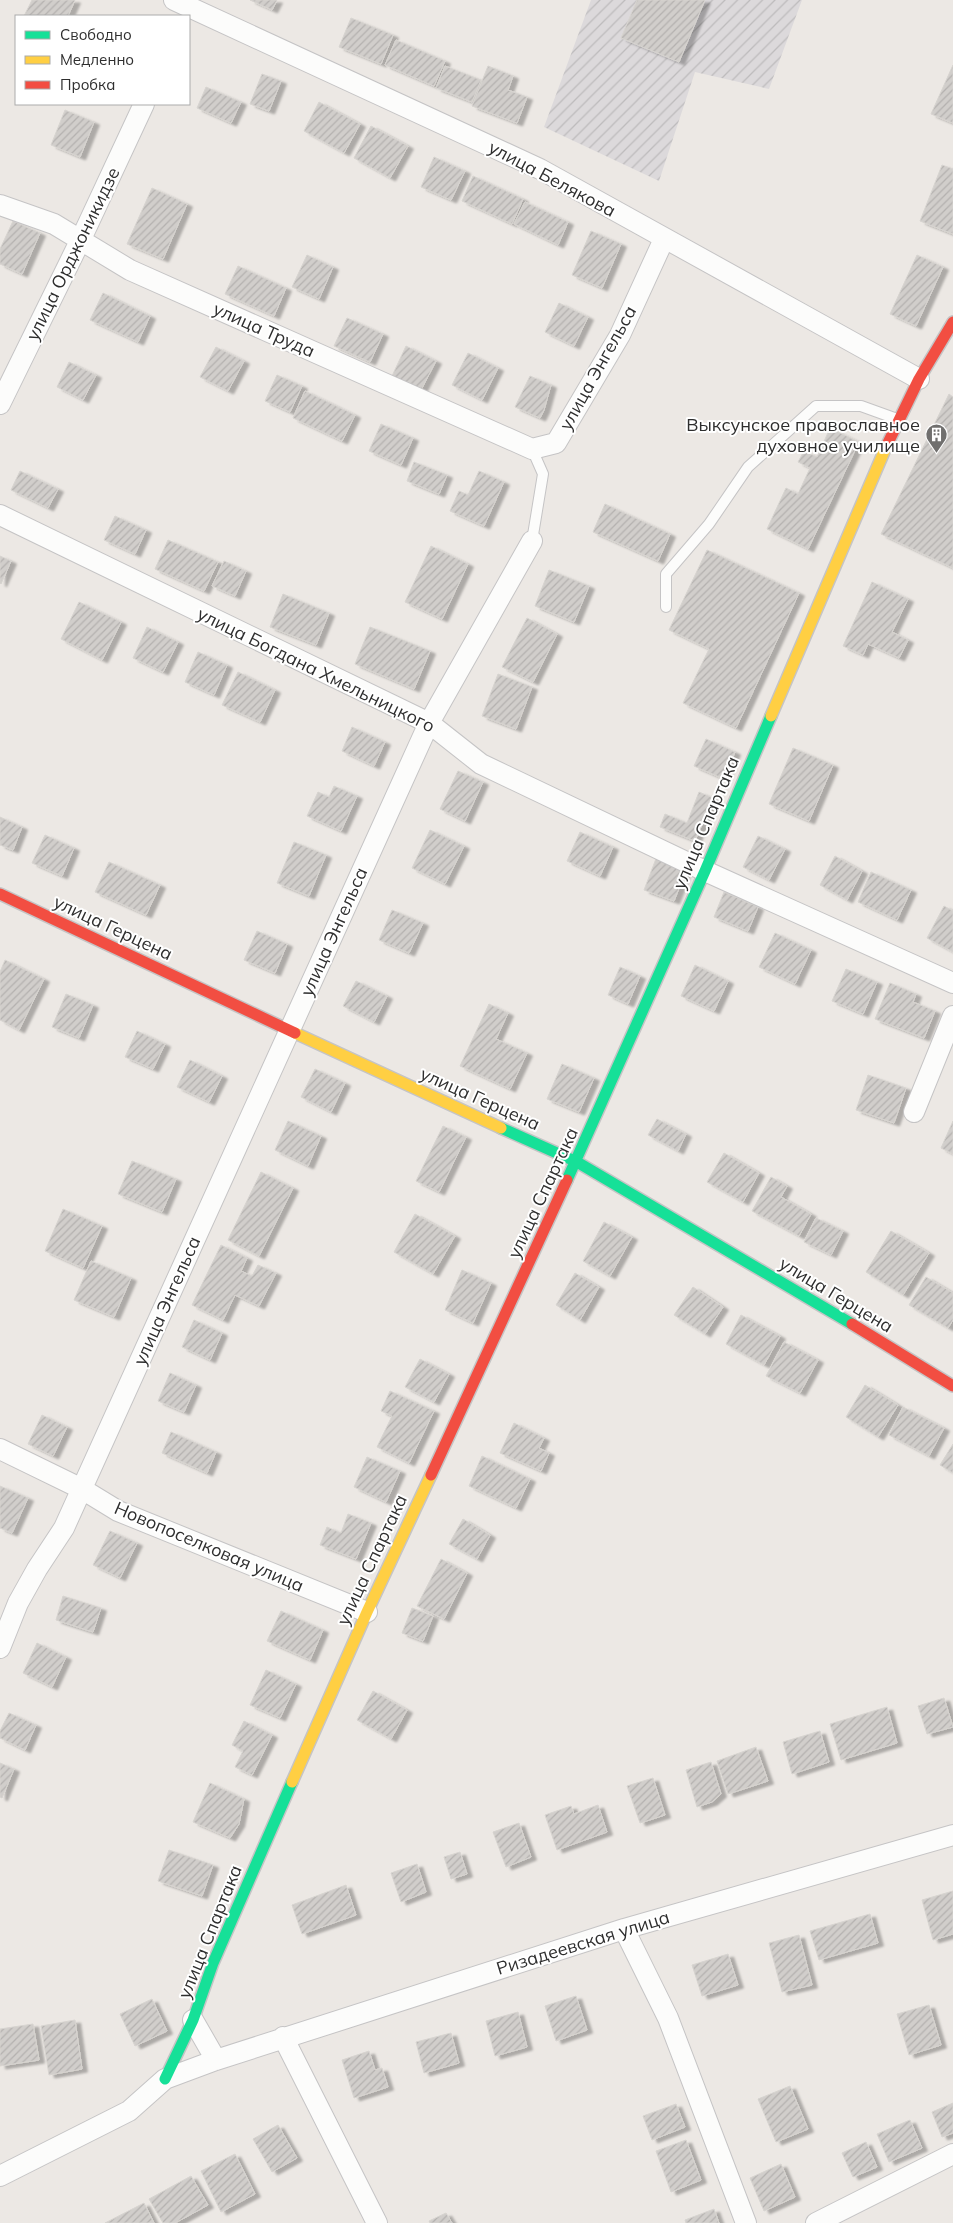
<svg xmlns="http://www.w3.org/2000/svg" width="953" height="2223" font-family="Mulish,sans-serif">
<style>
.industrial{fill:url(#industrial-furrows)}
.building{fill:url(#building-hatch);stroke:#d7d4d0;filter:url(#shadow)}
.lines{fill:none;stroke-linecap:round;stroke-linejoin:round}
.lane-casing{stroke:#c5c4c5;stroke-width:12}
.street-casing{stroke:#c5c4c5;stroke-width:22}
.fast-casing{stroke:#c5c4c5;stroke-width:14}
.slow-casing{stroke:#c5c4c5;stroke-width:14}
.jam-casing{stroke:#c5c4c5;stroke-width:14}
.lane{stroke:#fcfcfb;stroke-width:10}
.street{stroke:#fcfcfb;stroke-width:20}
.fast{stroke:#16e098;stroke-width:11}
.slow{stroke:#ffcf43;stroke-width:11}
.jam{stroke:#f24e42;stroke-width:11}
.labels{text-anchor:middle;stroke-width:4;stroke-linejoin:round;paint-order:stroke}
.street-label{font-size:18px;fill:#2e2e2e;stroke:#fff}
.poi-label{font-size:18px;fill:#2e2e2e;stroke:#fff;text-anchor:end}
</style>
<defs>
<pattern id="industrial-furrows" width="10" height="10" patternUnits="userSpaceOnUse" patternTransform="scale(1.25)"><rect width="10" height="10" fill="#dcd9db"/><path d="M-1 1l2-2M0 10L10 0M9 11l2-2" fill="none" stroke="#bdbbbc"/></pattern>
<pattern id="building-hatch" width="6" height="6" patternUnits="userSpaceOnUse" patternTransform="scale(1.25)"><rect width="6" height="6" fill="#d1cecb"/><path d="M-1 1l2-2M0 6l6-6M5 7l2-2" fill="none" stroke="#b4b1af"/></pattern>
<filter id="shadow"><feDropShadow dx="5.5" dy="3" stdDeviation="1" flood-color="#0004"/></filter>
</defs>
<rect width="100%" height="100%" fill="#ece8e4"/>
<!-- industrial -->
<path class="industrial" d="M591,0h211l-33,89 -74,-17 -36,109 -115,-54z"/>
<!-- building -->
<path class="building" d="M32,0h43l-7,16h-44z
M250,0h27l-5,10z
M637,0h68l-26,62 -58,-24z
M351,18l42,17 -12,29 -42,-17z
M396,40l49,21 -11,25 -49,-21z
M953,65v58l-22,-9z
M445,66l36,14 -9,22 -36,-14z
M488,66l25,10 -5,14 19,7 -10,26 -45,-17z
M262,74l19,7 -12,30 -19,-7z
M206,87l35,15 -10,21 -34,-15z
M319,102l41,22 -16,29 -40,-22z
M65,110l29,12 -14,35 -29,-12z
M371,126l37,20 -18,32 -36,-20z
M434,157l31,14 -14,29 -30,-13z
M942,165l11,4v65l-33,-13z
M473,176l50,23 -11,25 -50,-23z
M152,188l35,16 -24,55 -36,-15z
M525,202l43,20 -10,23 -44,-21z
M13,221l27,12 -18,41 -22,-10v-15z
M591,231l30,13 -19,44 -30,-13z
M307,255l26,12 -14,32 -27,-12z
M917,255l26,12 -27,59 -26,-12z
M238,266l48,22 -12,28 -49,-22z
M103,293l47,23 -12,26 -48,-22z
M559,303l29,14 -14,29 -29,-14z
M347,318l36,16 -13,28 -36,-16z
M406,346l30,15 -15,29 -29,-14z
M216,347l28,14 -16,30 -28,-14z
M468,353l30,15 -16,32 -30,-15z
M69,362l27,13 -13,25 -26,-13z
M277,375l25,11 -12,26 -25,-11z
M530,376l21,9 -7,25 -4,8 -25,-11z
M305,391l50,24 -13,26 -49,-23z
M949,394l4,3v171l-72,-34z
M381,424l32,14 -12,27 -32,-14z
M830,428l29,14 -51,107 -41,-20 19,-41 12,6 12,-26 -12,-6 6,-11 13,6z
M414,462l33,13 -8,19 -32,-13z
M20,471l38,18 -10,19 -37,-18z
M479,471l25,11 -20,44 -34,-15 9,-20 9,4z
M605,504l65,30 -12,27 -65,-29z
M115,516l31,14 -11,24 -31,-14z
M168,540l50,22 -14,29 -49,-22z
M431,546l37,18 -26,55 -37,-17z
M707,550l92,43 -63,135 -53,-25 26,-54 -40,-19z
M0,556l11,5 -10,23 -1,-1z
M224,561l22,10 -11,25 -23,-10z
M549,570l40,16 -15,36 -39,-16z
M872,582l36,17 -16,33 16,8 -9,18 -31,-14 -5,11 -20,-9z
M283,594l46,19 -13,32 -46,-18z
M79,602l42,20 -19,38 -41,-21z
M527,618l30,16 -24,48 -31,-15z
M147,627l31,15 -15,30 -30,-14z
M370,627l60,24 -16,38 -59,-25z
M198,652l29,13 -13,30 -29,-13z
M238,672l37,18 -15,32 -38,-17z
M498,674l34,13 -16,42 -34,-13z
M352,727l33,15 -11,24 -32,-15z
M706,739l29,13 -11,27 -30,-13z
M793,748l40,17 -24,56 -40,-17z
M458,771l25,11 -18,39 -25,-12z
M334,786l23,10 -16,35 -34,-15 11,-24 11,5z
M699,792l14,6 -18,43 -35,-14 5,-13 22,9z
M0,817l22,10 -9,23 -13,-5z
M430,830l34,16 -19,38 -33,-16z
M580,832l33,15 -13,29 -33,-15z
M45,835l29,13 -12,28 -30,-13z
M758,836l27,13 -16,31 -26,-13z
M294,842l32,13 -17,41 -32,-13z
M657,856l30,12 -13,33 -30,-11z
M835,856l27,15 -15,29 -27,-15z
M109,862l51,23 -14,30 -51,-23z
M871,872l40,18 -14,30 -39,-18z
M724,892l34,15 -10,24 -34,-14z
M944,906l9,5v41l-26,-14z
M392,910l31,13 -14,30 -30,-13z
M257,931l30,13 -12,29 -31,-13z
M775,933l36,17 -16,34 -36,-17z
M5,960l39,19 -25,51 -19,-10v-48z
M695,965l33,16 -14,30 -33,-15z
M620,967l20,9 -12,28 -20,-9z
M846,969l31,13 -14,32 -31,-13z
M356,981l31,15 -13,26 -31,-16z
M890,983l26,11 -3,8 22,9 -11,27 -49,-19z
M66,994l27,11 -14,33 -27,-11z
M489,1004l19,9 -12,26 31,14 -17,36 -50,-23z
M137,1031l28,13 -12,25 -28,-12z
M190,1060l32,16 -13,26 -32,-15z
M562,1064l32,14 -15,34 -32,-13z
M315,1069l30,14 -14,29 -30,-15z
M868,1075l38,13 -12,35 -38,-13z
M657,1119l29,15 -8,17 -30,-16z
M288,1121l33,15 -13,30 -33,-16z
M953,1121v33l-12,-6z
M443,1126l23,11 -27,55 -23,-11z
M724,1153l35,20 -16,29 -36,-20z
M132,1161l44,18 -14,33 -44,-18z
M261,1172l32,16 -34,68 -31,-16z
M771,1177l16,9 -6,11 30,17 -12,22 -47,-25z
M63,1209l39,17 -19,42 -38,-17z
M415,1214l40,22 -22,38 -39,-22z
M816,1218l27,13 -12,24 -27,-13z
M604,1222l28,15 -22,39 -27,-15z
M891,1231l38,22 -26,42 -37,-23z
M221,1245l26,13 -6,13 11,5 6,-11 18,8 -17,33 -24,-11 -12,25 -31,-15z
M91,1261l40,17 -17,39 -40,-17z
M462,1270l29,13 -18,40 -28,-13z
M575,1273l24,14 -19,33 -24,-15z
M926,1277l27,16v27l-5,8 -39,-23z
M693,1287l30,20 -18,27 -31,-19z
M741,1315l39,21 -16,29 -38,-21z
M194,1320l28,13 -12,27 -28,-13z
M784,1342l34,18 -18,33 -34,-17z
M420,1359l29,15 -15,28 -29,-15z
M170,1373l26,12 -12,27 -26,-11z
M865,1385l33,20 -20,32 -32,-20z
M390,1391l44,20 -25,52 -32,-16 15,-31 -11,-5z
M903,1407l41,21 -15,28 -40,-21z
M42,1415l25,12 -14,29 -25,-12z
M514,1423l30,15 -5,10 10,5 -8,18 -41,-18z
M171,1432l45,20 -9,21 -45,-20z
M953,1444v29l-13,-8z
M482,1456l48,23 -14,29 -47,-22z
M367,1457l33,14 -14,31 -32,-15z
M0,1486l28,12 -16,35 -12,-5z
M348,1514l23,9 -15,36 -36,-14 7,-18 14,6z
M463,1519l27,16 -13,24 -28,-15z
M110,1531l27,12 -17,35 -27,-13z
M441,1559l26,14 -23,46 -27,-13z
M63,1596l38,12 -8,24 -37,-12z
M412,1608l21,8 -10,25 -21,-8z
M281,1611l42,19 -13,30 -43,-19z
M37,1643l29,14 -14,30 -29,-14z
M266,1670l30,14 -16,34 -30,-13z
M373,1691l34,19 -16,29 -34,-19z
M944,1698l9,29 -26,7 -9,-28z
M887,1707l10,36 -56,17 -11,-36z
M9,1713l27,12 -11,25 -25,-12v-7z
M244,1721l28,14 -20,40 -17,-8 8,-16 -11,-6z
M820,1731l9,31 -37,12 -9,-32z
M756,1747l12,34 -40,13 -11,-33z
M711,1762l10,32 -9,8 -15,5 -11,-37z
M0,1763l14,6 -12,29 -2,-1z
M653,1778l12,37 -25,8 -13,-37z
M210,1783l34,16 -5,25 -9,14 -37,-16z
M598,1805l9,27 -50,18 -12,-35 26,-9 3,8z
M519,1823l12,34 -25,10 -13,-35z
M169,1850l44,15 -11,31 -44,-15z
M460,1852l7,22 -16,5 -7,-22z
M417,1864l9,28 -25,10 -10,-29z
M346,1885l10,30 -54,19 -10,-29z
M953,1891v43l-20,6 -11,-40z
M870,1914l8,29 -59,17 -9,-29z
M799,1935l13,50 -30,7 -13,-49z
M728,1954l10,31 -36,11 -10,-31z
M576,1996l11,34 -31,11 -11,-35z
M152,1999l15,32 -32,15 -15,-32z
M929,2005l12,40 -32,10 -12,-41z
M518,2012l9,35 -32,9 -9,-35z
M75,2020l7,49 -33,6 -8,-49z
M33,2024l6,36 -39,6v-37z
M451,2033l8,30 -35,10 -8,-31z
M369,2051l6,19 7,-2 6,19 -34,11 -12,-38z
M790,2086l18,43 -32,13 -18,-43z
M953,2103v30l-11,4 -10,-25z
M676,2104l9,23 -33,13 -9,-24z
M910,2120l12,28 -33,14 -12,-28z
M278,2125l19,33 -25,14 -19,-33z
M686,2140l15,40 -30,12 -15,-41z
M866,2142l11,25 -24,10 -11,-24z
M235,2154l20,40 -34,18 -20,-41z
M781,2164l14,33 -31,14 -14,-33z
M191,2176l17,29 -33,18h-12l-14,-24z
M144,2203l10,20h-49z
M714,2209l5,14h-33l-1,-3z
M446,2213l6,10h-22l-1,-2z"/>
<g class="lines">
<defs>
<path id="lane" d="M532,541l11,-67 -11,-25
M666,607v-33l43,-50 39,-57 68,-61h45l36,13"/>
<path id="street" d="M174,0l366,169 379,210
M0,205l54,19 76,46 402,179 24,-6 64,-108 44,-96
M0,404l81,-165 63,-135
M0,515l429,208 52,41 224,107 248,112
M914,1112l39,-96
M0,1449l82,40 36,22 249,101
M0,1648l18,-45 19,-34 27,-41 365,-805 103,-182
M624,1929l44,89 78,205
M193,2020l23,40
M283,2037l94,186
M0,2176l129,-65 36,-32 51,-19 408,-131 329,-94
M816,2223l137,-69"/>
<path id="fast" d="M501,1128l76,34 275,162
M567,1180l138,-309 66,-155
M165,2079l28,-59 20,-57 79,-181"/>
<path id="slow" d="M771,716l115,-269
M295,1033l206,95
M292,1782l75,-170 64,-137"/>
<path id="jam" d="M886,447l33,-68 34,-57
M0,894l295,139
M852,1324l101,62
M431,1475l136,-295"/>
</defs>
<!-- lane casing -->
<use href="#lane" class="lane-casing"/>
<!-- street casing -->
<use href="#street" class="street-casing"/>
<!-- fast casing -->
<use href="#fast" class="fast-casing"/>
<!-- slow casing -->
<use href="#slow" class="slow-casing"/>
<!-- jam casing -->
<use href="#jam" class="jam-casing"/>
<!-- lane -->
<use href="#lane" class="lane"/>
<!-- street -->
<use href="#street" class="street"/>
<!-- fast -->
<use href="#fast" class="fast"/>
<!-- slow -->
<use href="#slow" class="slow"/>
<!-- jam -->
<use href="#jam" class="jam"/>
</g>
<!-- icons -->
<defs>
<symbol id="building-pin" viewBox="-11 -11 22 30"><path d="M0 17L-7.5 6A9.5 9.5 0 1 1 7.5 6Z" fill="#706f6e" stroke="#fff"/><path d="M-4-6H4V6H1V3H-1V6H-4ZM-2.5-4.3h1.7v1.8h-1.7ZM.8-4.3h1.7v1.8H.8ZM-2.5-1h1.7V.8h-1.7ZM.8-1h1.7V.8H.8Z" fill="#fff"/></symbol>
</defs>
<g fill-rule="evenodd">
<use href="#building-pin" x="924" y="422" width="25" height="34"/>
</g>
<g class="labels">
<!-- street labels -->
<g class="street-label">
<text transform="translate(552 179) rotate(28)" y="6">улица Белякова</text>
<text transform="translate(73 254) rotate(-64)" y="6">улица Орджоникидзе</text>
<text transform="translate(264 330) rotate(24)" y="6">улица Труда</text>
<text transform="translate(598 368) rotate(-61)" y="6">улица Энгельса</text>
<text transform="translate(316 670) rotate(26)" y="6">улица Богдана Хмельницкого</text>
<text transform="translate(706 823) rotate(-67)" y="6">улица Спартака</text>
<text transform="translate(113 928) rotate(25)" y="6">улица Герцена</text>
<text transform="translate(334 932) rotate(-66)" y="6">улица Энгельса</text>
<text transform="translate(480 1099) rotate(24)" y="6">улица Герцена</text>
<text transform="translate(543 1193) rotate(-65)" y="6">улица Спартака</text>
<text transform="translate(836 1295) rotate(31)" y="6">улица Герцена</text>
<text transform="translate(167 1301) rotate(-66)" y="6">улица Энгельса</text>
<text transform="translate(209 1547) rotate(23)" y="6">Новопоселковая улица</text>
<text transform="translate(372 1560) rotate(-65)" y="6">улица Спартака</text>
<text transform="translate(210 1932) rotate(-68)" y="6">улица Спартака</text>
<text transform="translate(583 1943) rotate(-17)" y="6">Ризадеевская улица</text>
</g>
<!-- poi labels -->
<g class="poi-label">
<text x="920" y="431">Выксунское православное<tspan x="920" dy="21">духовное училище</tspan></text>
</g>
</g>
<!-- legend -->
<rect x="15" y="15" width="175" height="90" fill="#ffffff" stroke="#ababab"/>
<rect x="25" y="31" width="25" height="8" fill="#16e098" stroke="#ababab"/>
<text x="60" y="40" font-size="15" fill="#2e2e2e">Свободно</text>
<rect x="25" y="56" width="25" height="8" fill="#ffcf43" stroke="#ababab"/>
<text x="60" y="65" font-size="15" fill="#2e2e2e">Медленно</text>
<rect x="25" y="81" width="25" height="8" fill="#f24e42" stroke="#ababab"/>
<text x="60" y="90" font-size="15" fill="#2e2e2e">Пробка</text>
</svg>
